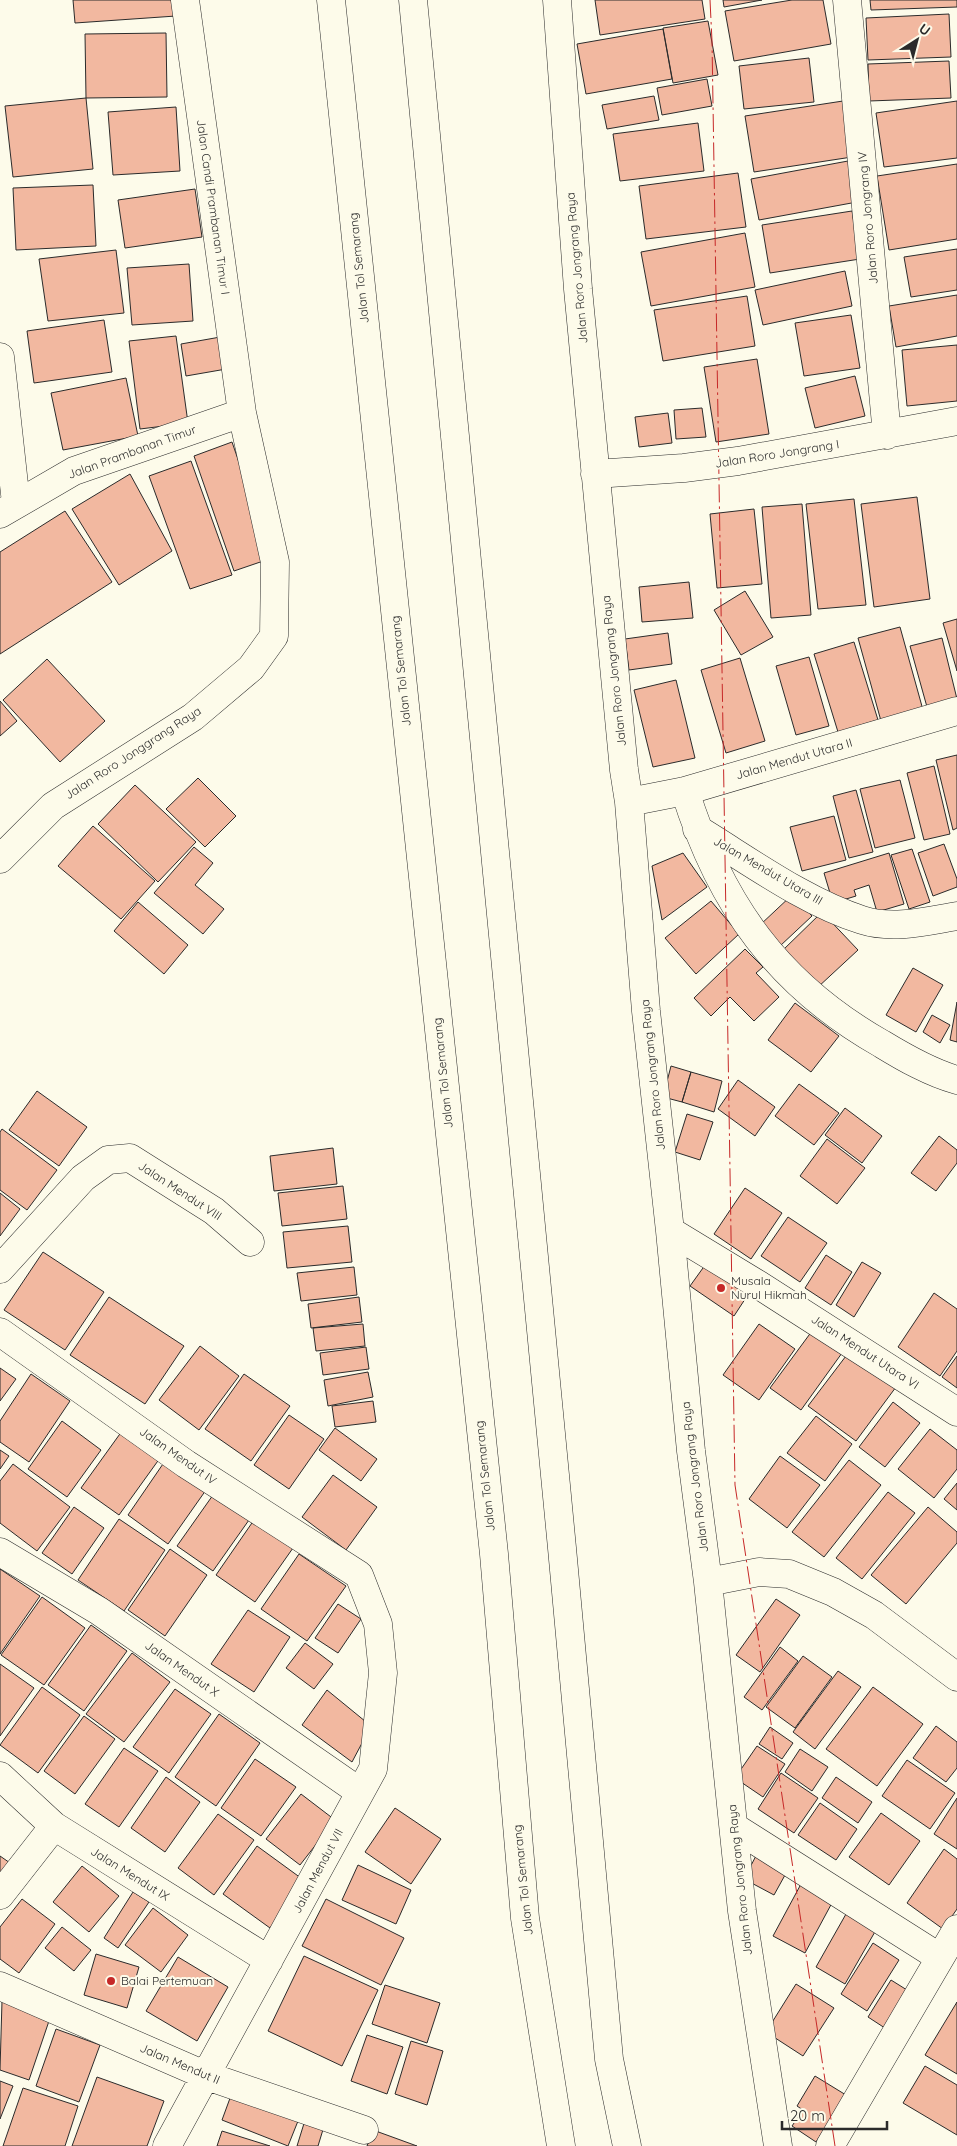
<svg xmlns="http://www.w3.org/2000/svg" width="957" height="2146" font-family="Quicksand,sans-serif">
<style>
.building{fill:#f2b8a0;stroke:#2b2b2b}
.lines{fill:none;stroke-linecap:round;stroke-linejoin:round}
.street-casing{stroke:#2b2b2b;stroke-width:29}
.highway-casing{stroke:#2b2b2b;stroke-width:29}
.street{stroke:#fdfbea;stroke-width:28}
.highway{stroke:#fdfbea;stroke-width:28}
.power{stroke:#c62828;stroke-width:1;stroke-dasharray:18 4 2.5 4;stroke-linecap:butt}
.poi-dot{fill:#c62828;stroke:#fdfbea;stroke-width:2}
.labels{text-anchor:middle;stroke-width:4;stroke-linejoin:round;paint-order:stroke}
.street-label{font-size:12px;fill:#2b2b2b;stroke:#fdfbea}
.poi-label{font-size:12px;fill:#2b2b2b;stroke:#fdfbea;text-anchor:start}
</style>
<rect width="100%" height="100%" fill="#fdfbea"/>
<!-- building -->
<path class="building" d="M73,0h102l1,16 -101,7z
M595,0h107l3,19 -105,16z
M723,0h39l-38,7z
M792,0h31l8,44 -97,17 -9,-50z
M870,0h87v7l-86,3z
M949,14l2,43 -83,3 -2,-42z
M708,21l10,54 -45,8 -10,-55z
M663,29l9,50 -86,15 -9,-50z
M166,33l1,64 -81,1 -1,-64z
M809,58l5,44 -70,7 -5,-43z
M949,61l2,37 -82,3 -1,-37z
M707,79l5,27 -50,9 -5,-27z
M654,96l5,24 -52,9 -5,-24z
M86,98l7,71 -80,8 -8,-71z
M843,101l9,56 -98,15 -9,-56z
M957,101v57l-73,9 -8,-54z
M176,107l4,64 -67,4 -5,-63z
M698,123l6,48 -84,10 -7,-47z
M848,161l9,41 -98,18 -8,-41z
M957,164v75l-68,11 -12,-74z
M738,173l8,54 -100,12 -7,-53z
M93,185l3,61 -80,4 -3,-62z
M195,189l7,48 -77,11 -7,-48z
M852,211l8,48 -90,14 -8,-48z
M745,233l10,54 -104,19 -10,-54z
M957,249v41l-46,7 -7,-40z
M116,250l8,63 -76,8 -9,-62z
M189,264l4,57 -61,4 -5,-57z
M845,271l7,35 -89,19 -8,-35z
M957,295v41l-61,11 -7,-41z
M747,296l8,50 -92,15 -9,-51z
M851,315l9,53 -56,8 -9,-53z
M104,320l8,52 -78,11 -7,-52z
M176,336l12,87 -48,6 -11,-88z
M226,336l6,32 -46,8 -5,-32z
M957,345v56l-50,5 -5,-56z
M757,359l12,75 -53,8 -12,-75z
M855,376l10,40 -50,12 -10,-40z
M126,378l12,58 -75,14 -12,-57z
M702,408l4,29 -30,2 -2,-29z
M668,413l4,30 -33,4 -4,-30z
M232,442l40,116 -38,13 -40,-115z
M191,461l41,114 -42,14 -41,-113z
M130,474l42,77 -53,34 -47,-76z
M917,497l13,102 -56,8 -13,-103z
M854,499l12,106 -48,4 -12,-105z
M802,504l9,111 -40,3 -9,-111z
M754,509l8,75 -45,4 -7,-74z
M65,511l47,71 -112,72v-102z
M689,582l4,36 -51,4 -3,-35z
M745,591l28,46 -32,18 -27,-45z
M957,619v52l-14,-48z
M900,627l23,83 -42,11 -23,-83z
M668,633l4,31 -43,6 -4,-31z
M942,638l15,61 -30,8 -17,-61z
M854,642l24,78 -40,12 -24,-78z
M809,657l20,69 -33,9 -20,-69z
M740,658l25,83 -39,12 -25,-83z
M47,659l58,62 -45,41 -57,-62z
M676,680l19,78 -42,9 -19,-77z
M0,701l17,20 -17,15z
M957,755v73l-4,2 -17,-70z
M934,766l16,68 -26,6 -17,-67z
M198,778l38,38 -31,31 -39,-38z
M900,780l15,58 -40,10 -15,-59z
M135,785l61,57 -38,40 -60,-58z
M856,790l17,62 -24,6 -16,-62z
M834,816l12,44 -44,11 -12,-44z
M93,826l62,55 -34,38 -63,-53z
M944,844l13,35v8l-24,9 -15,-43z
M194,847l19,16 -18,22 29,24 -21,25 -49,-41z
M912,849l18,53 -21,7 -18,-54z
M683,853l24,34 -45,33 -10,-54z
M889,853l15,51 -27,8 -8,-27 -15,5 2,6 -23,7 -9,-30z
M792,895l20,21 -32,30 -20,-21z
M711,901l28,33 -43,40 -31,-36z
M138,902l50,43 -24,29 -50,-43z
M822,912l36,38 -41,38 -35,-37z
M745,949l18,18 -7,6 23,24 -25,24 -24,-24 -19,19 -17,-18z
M913,968l30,17 -27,47 -30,-17z
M957,1002v40l-7,-2z
M795,1003l44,33 -28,36 -43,-32z
M932,1015l18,10 -10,18 -17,-11z
M671,1066l20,6 -9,30 -19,-5z
M691,1072l31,9 -8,31 -32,-10z
M738,1080l37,27 -20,29 -37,-27z
M799,1084l40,29 -25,32 -39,-29z
M37,1091l50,36 -28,39 -50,-36z
M845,1108l37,28 -20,27 -37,-28z
M687,1114l26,8 -13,38 -25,-8z
M2,1129l55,41 -30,40 -27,-20v-58z
M939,1136l18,14v13l-21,28 -25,-18z
M827,1139l38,29 -28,36 -37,-28z
M333,1148l4,36 -63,7 -4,-35z
M343,1186l4,33 -65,7 -4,-33z
M745,1188l37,25 -31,46 -37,-25z
M0,1193l20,16 -20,27z
M788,1217l39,26 -27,39 -39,-26z
M348,1226l4,36 -65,6 -4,-36z
M43,1252l61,40 -39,58 -61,-40z
M826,1255l26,17 -21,33 -26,-17z
M708,1261l43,29 -17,26 -44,-30z
M862,1262l19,11 -27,44 -18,-12z
M354,1267l3,28 -56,6 -4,-28z
M934,1293l23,16v42l-17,25 -42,-29z
M109,1297l75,49 -39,58 -75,-49z
M359,1297l3,25 -51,6 -3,-24z
M363,1324l2,22 -49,5 -3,-23z
M759,1324l36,25 -36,51 -36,-25z
M812,1331l30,22 -41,57 -31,-22z
M200,1346l39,30 -40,54 -40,-30z
M366,1347l3,22 -46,6 -3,-22z
M849,1352l47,35 -40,54 -48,-35z
M957,1356v32l-15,-11z
M0,1368l16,11 -16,22z
M368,1372l5,25 -45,9 -4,-26z
M31,1374l39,27 -41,61 -29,-20v-21z
M244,1374l46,32 -39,55 -46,-32z
M373,1401l3,21 -41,5 -3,-21z
M893,1402l27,21 -35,44 -26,-20z
M289,1415l35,24 -35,50 -35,-24z
M816,1416l36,28 -27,37 -38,-28z
M62,1421l39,29 -34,47 -39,-28z
M335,1428l42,31 -16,22 -42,-31z
M930,1429l27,21v19l-23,29 -36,-29z
M122,1431l38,27 -41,57 -38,-27z
M0,1450l9,6 -9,13z
M780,1456l40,29 -33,43 -38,-29z
M849,1460l32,25 -57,72 -32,-25z
M165,1461l41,29 -38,54 -40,-29z
M13,1464l57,43 -33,44 -37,-28v-42z
M333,1475l44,32 -31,43 -44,-33z
M957,1483v27l-13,-11z
M888,1492l27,21 -53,66 -26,-21z
M213,1495l36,25 -36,51 -36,-25z
M74,1507l30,21 -32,46 -30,-21z
M928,1507l29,25v11l-51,61 -35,-29z
M119,1519l46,31 -41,61 -46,-31z
M254,1520l39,28 -38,54 -39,-27z
M170,1549l37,26 -42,61 -37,-26z
M299,1554l47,32 -39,55 -46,-32z
M0,1569l40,27 -40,58z
M42,1597l43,31 -41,57 -43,-30z
M776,1599l24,16 -40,57 -24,-17z
M338,1604l23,15 -23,34 -23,-15z
M248,1610l42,27 -36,55 -43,-28z
M91,1625l36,26 -43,60 -36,-26z
M305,1643l28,21 -19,25 -28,-21z
M780,1647l18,14 -36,49 -18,-13z
M132,1653l38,29 -46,60 -38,-28z
M803,1656l29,21 -37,51 -29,-21z
M0,1664l34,24 -34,48z
M838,1671l23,16 -46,62 -22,-17z
M42,1687l38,28 -42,58 -38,-28z
M873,1687l50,37 -46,62 -51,-37z
M175,1689l36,25 -42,59 -36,-26z
M327,1690l44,36 -19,36 -50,-37z
M219,1714l41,29 -44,63 -41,-29z
M84,1716l31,23 -40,55 -31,-23z
M936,1726l21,16v26l-11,14 -33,-24z
M770,1727l23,16 -11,16 -23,-15z
M757,1746l28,18 -22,33 -28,-19z
M124,1748l34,23 -39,56 -34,-23z
M800,1749l28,18 -16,24 -27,-19z
M255,1759l41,28 -35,49 -40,-28z
M907,1760l48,33 -25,36 -48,-33z
M781,1773l37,25 -24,35 -36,-24z
M166,1777l34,25 -35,50 -34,-24z
M836,1777l36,25 -14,21 -36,-25z
M301,1794l34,26 -35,45 -34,-26z
M957,1798v51l-23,-15z
M820,1803l37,26 -21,31 -38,-25z
M395,1808l46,31 -30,45 -46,-32z
M881,1813l39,28 -31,44 -40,-28z
M218,1814l36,26 -40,55 -36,-27z
M257,1846l48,35 -35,47 -47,-34z
M944,1849l13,10v50l-14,20 -36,-26z
M759,1850l31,16 -16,29 -30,-16z
M0,1856l13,9 -13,18z
M358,1865l53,25 -15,34 -54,-24z
M82,1866l37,30 -30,36 -36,-30z
M801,1884l32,17 -28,52 -32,-17z
M133,1892l16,10 -31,46 -14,-10z
M22,1899l33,25 -36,49 -19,-14v-32z
M326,1899l78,39 -23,47 -79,-39z
M153,1908l35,27 -27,37 -36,-27z
M846,1914l30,16 -31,54 -29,-17z
M62,1927l29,23 -17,21 -29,-23z
M873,1943l26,17 -32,51 -26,-17z
M96,1954l43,13 -12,41 -43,-13z
M304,1956l74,34 -36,76 -74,-35z
M178,1957l50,30 -31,54 -51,-30z
M891,1980l24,15 -24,37 -23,-15z
M796,1984l38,24 -31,48 -37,-24z
M385,1985l55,18 -13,40 -55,-19z
M2,2001l48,17 -21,62 -29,-10z
M957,2002v72l-32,-19z
M56,2029l44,16 -21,57 -43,-16z
M367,2035l36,12 -16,47 -36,-13z
M411,2041l32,10 -16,54 -32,-11z
M925,2066l32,19v50l-54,-32z
M815,2076l31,19 -30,47 -24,-16 11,-16 -6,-4z
M97,2077l67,24 -17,45h-75z
M0,2081l13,5 -13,33z
M23,2088l55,18 -13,40h-62z
M233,2090l67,26 -12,30 -66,-26z
M306,2117l19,6 -7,23h-21z
M373,2130l44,16h-50z
M222,2131l48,15h-53z"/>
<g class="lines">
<defs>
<path id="street" d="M557,0l21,289 46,481 5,32 17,209 24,220 21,220 17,131 34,329 36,235
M847,0l40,435
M0,357l16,146
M595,474l89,-6 54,-7 219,-40
M0,514l74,-43 168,-58
M685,791c35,113 93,194 197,253 23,14 49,29 75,36
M629,802l56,-11 272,-80
M697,829c51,31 108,73 165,91 31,10 65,1 95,-4
M0,859l53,-53 140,-89 58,-49 23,-32 1,-74 -33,-149 -57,-413
M670,1231l89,54 198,127
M0,1269l83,-91 25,-18 22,-2 84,53 36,31
M0,1332l186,132 173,111 19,49 5,49 -10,96 -206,377
M0,1552l99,59 261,181
M708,1582l51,-10 30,2 44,18 41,23 83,62
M0,1776l54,50 215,134
M734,1827l205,130
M0,1895l54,-69
M0,1986l207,90 157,54
M830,2146l127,-217"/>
<path id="highway" d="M331,0l163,1554 31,364 36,228
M413,0l149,1548 47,511 18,87"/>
</defs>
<!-- street casing -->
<use href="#street" class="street-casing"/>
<!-- highway casing -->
<use href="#highway" class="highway-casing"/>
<!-- street -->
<use href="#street" class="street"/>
<!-- highway -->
<use href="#highway" class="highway"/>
<!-- power -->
<path class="power" d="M710,0l2,41 23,1444 100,661"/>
</g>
<!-- markers -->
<g class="poi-dot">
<circle cx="721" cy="1288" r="5"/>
<circle cx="111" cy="1981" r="5"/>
</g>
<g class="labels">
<!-- street labels -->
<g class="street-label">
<text transform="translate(213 207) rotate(82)" y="4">Jalan Candi Prambanan Timur I</text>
<text transform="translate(868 218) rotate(-95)" y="4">Jalan Roro Jongrang IV</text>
<text transform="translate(359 268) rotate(-96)" y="4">Jalan Tol Semarang</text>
<text transform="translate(577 268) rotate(-95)" y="4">Jalan Roro Jongrang Raya</text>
<text transform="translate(132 452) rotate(-20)" y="4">Jalan Prambanan Timur</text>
<text transform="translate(777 454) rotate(-9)" y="4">Jalan Roro Jongrang I</text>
<text transform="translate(401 671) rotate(-96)" y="4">Jalan Tol Semarang</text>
<text transform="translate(614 671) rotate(-96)" y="4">Jalan Roro Jongrang Raya</text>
<text transform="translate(133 753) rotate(-33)" y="4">Jalan Roro Jonggrang Raya</text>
<text transform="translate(794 759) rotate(-16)" y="4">Jalan Mendut Utara II</text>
<text transform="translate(768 871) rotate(30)" y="4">Jalan Mendut Utara III</text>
<text transform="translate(443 1073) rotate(-96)" y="4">Jalan Tol Semarang</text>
<text transform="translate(653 1075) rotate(-96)" y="4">Jalan Roro Jongrang Raya</text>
<text transform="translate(180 1191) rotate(33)" y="4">Jalan Mendut VIII</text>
<text transform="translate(865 1352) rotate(33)" y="4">Jalan Mendut Utara VI</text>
<text transform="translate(178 1456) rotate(35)" y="4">Jalan Mendut IV</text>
<text transform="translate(485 1476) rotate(-96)" y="4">Jalan Tol Semarang</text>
<text transform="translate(695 1477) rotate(-97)" y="4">Jalan Roro Jongrang Raya</text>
<text transform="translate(182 1669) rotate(35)" y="4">Jalan Mendut X</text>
<text transform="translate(318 1871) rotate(-62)" y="4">Jalan Mendut VII</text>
<text transform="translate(130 1874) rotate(32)" y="4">Jalan Mendut IX</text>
<text transform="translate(523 1880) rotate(-96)" y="4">Jalan Tol Semarang</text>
<text transform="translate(740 1880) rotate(-96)" y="4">Jalan Roro Jongrang Raya</text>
<text transform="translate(180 2064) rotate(23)" y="4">Jalan Mendut II</text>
</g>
<!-- poi labels -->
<g class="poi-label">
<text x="731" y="1285">Musala<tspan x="731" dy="14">Nurul Hikmah</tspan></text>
<text x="121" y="1985">Balai Pertemuan</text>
</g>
</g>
<!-- north arrow -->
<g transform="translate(917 40) rotate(36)" stroke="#fdfbea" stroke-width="4" paint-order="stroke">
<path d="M0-4L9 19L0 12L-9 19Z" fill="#2b2b2b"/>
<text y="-8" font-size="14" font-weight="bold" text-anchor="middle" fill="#2b2b2b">U</text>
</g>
<!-- scale -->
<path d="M782 2121v8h105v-8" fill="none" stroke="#2b2b2b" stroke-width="2.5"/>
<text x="790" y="2121" font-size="15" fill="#2b2b2b" stroke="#fdfbea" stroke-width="4" paint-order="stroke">20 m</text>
</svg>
